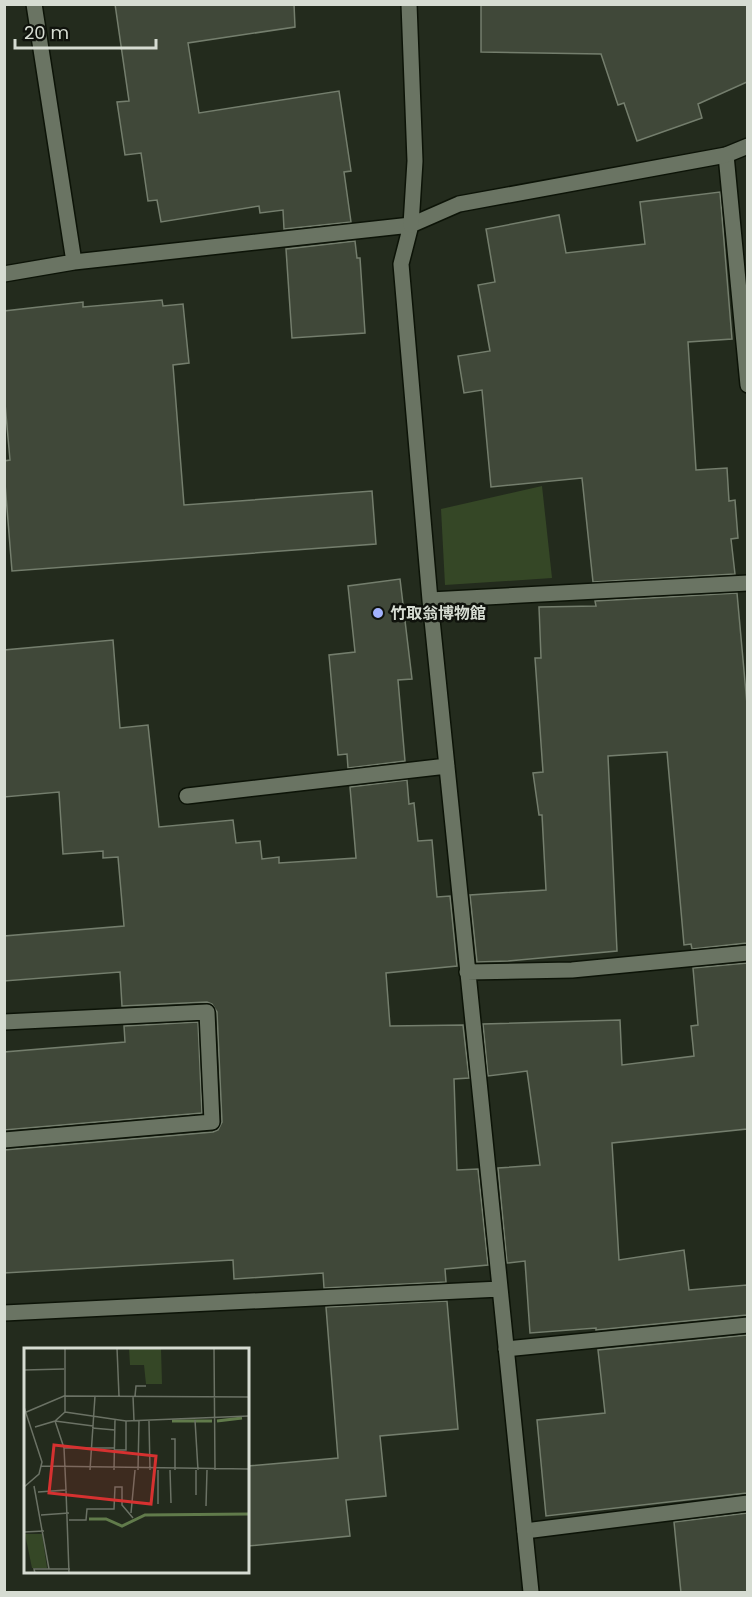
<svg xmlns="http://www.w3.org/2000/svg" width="752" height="1597" font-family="Poppins,'Noto Sans JP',sans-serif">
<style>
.green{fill:#354726}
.building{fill:#404839;stroke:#747e6d;stroke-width:1.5}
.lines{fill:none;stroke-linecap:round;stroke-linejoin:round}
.service-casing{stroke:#0c1307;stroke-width:18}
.minor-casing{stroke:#0c1307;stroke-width:18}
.tertiary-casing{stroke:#0c1307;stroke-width:18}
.service{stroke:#6a7463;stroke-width:15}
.minor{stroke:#6a7463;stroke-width:15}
.tertiary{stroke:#6a7463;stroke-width:15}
.poi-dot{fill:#a2b2fd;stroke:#0f120c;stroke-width:2}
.labels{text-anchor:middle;stroke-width:5;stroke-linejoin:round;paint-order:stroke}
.poi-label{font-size:16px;font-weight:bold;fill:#d6dcd2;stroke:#0f120c;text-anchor:start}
.inset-river{fill:none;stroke:#617b4b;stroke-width:3}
.inset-road{fill:none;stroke:#6b7265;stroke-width:1.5}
.view{fill:#d63130;fill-opacity:0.15;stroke:#d63130;stroke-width:3}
.inset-edge{fill:none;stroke:#d6dcd2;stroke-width:3}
</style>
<rect width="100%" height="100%" fill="#232b1d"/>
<!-- green -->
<path class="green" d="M542,486l10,92 -107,7 -4,-76z"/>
<!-- building -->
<path class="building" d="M115,4h179l1,23 -107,16 11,70 140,-22 12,80 -7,1 7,50 -67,7 -1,-19 -23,3 -1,-7 -98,16 -4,-22 -9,1 -7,-48 -16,2 -8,-53 12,-1z
M481,4h266v78l-49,22 4,14 -65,23 -13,-38 -6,2 -17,-51 -120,-2z
M720,192l12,147 -44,3 8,128 31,-2 2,33 6,-1 3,38 -7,1 4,35 -142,8 -11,-104 -91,9 -9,-97 -18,3 -6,-37 32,-5 -12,-66 17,-3 -9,-53 73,-14 7,38 79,-9 -5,-42z
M355,241l2,17h3l5,75 -73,5 -6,-89z
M162,300l1,6 20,-2 6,59 -16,2 11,140 188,-14 4,53 -364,27 -8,-100v-10l6,-1 -6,-68v-81l79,-9v5z
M400,579l12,100 -14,1 7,81 -57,7 -1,-14 -9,1 -9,-100 26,-3 -7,-66z
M737,593l10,111v239l-55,6 -1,-5 -7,1 -17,-193 -59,4 9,195 -109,10 -31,1 -7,-67 76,-5 -4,-75h-3l-6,-42 10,-1 -8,-114h6l-2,-51 57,-1 -1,-5z
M113,640l7,88 28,-3 11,102 74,-7 3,23 24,-2 2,18 17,-2v6l77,-5 -6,-71 57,-7 2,24 5,-1 4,38 14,-1 5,57 13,-1 7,70 -71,7 4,53 73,-1 6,53 -15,1 3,91 21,-1 10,96 -43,4 1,13 -122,6 -1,-15 -89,6 -1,-19 -229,13v-123l209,-18 5,-2 4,-8 -5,-110 -5,-8 -5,-2 -85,4 -2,-34 -116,9v-45l120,-10 -6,-69 -15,1v-7l-40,3 -4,-62 -55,5v-147z
M747,963v166l-135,14 7,117 65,-10 5,40 58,-5v30l-151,15v-2l-66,5 -5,-72 -18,2 -9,-95 42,-3 -13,-94 -39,5 -5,-52 137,-4 2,45 72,-9 -3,-30 7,-1 -5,-57z
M198,1022l4,91 -198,17v-78l121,-10 -1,-16z
M447,1301l11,128 -78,7 6,60 -40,4 4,36 -102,10v-80l90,-8 -12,-151z
M747,1335v158l-201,23 -9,-96 68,-7 -7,-63z
M747,1513v80h-66l-7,-71z"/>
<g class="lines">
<defs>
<path id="service" d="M726,155l22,230
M506,1349l242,-24
M525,1531l223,-28"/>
<path id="minor" d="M34,4l40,258 337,-37 48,-21 267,-49 22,-9
M411,225l-10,39 29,336 101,992
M4,274l70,-12
M430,600l318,-17
M187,796l260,-30
M467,972l105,-2 176,-17
M4,1022l203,-10 5,110 -208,18
M4,1313l496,-24"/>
<path id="tertiary" d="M409,4l6,157 -4,64"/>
</defs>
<!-- service casing -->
<use href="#service" class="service-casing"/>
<!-- minor casing -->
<use href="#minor" class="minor-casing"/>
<!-- tertiary casing -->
<use href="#tertiary" class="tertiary-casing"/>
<!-- service -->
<use href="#service" class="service"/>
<!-- minor -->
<use href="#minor" class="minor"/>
<!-- tertiary -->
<use href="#tertiary" class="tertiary"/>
</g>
<!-- markers -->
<circle class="poi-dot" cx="378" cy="613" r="6"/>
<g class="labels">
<!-- poi labels -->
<g class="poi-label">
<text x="390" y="619">竹取翁博物館</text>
</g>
</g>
<!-- overview -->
<g transform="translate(24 1348)">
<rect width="225" height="225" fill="#232b1d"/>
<path d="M105,0h32l1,36h-16l-2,-19h-14zM1,186h17l5,34h-15z" fill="#354726"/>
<path class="inset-river" d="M148,73h40M193,73l25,-3M65,171h17l16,7 23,-11 104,-1"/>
<path class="inset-road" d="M93,0l2,48M190,0l1,122M0,22l40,-1M109,48l1,25M111,48l1,-10h10M0,59l18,55 -3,12 -15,13M41,64l61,9 123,-5M0,65l40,-17 185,1M171,72l3,50M31,73l38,5M125,73l1,49M11,79l20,-6 10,-9v-64M68,80l23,2M147,91h4v31M40,100h51M91,102h11v-29M17,118l208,3M66,122l5,-74M90,122l1,-51M114,122l1,-49M134,122v34M146,122l1,33M10,138l15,83h21M42,142l3,83M14,144l28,-2 -2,-42 -9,-27M172,147v-25M182,158l1,-36M107,165l4,-43M17,167l28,-2M45,172h17l1,-11h27l1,-22h7v18l11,13M0,184l20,-1M11,225l-1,-4h15"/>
<path class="view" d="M30,97l102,11 -5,48 -102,-11z"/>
<rect width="225" height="225" class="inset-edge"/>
</g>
<!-- border -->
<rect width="752" height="1597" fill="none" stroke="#d6dcd2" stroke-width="12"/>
<!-- scale -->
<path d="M15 39v9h141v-9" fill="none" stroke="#d6dcd2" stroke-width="3"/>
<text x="24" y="39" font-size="18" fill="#d6dcd2" stroke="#0f120c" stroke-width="4.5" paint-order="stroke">20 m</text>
</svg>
